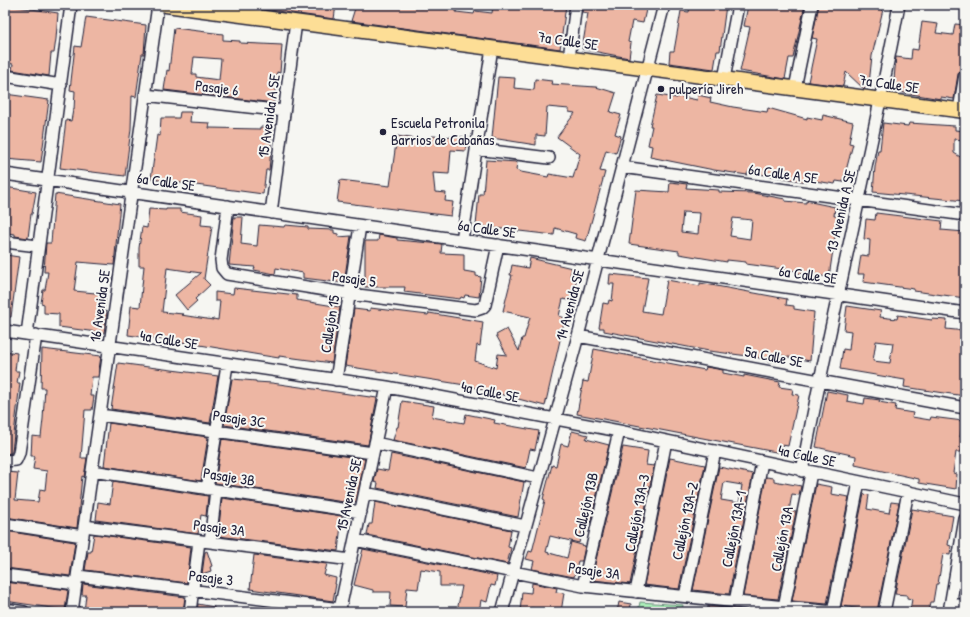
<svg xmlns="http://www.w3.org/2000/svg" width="970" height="617" font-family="'Patrick Hand',sans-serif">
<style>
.green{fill:#abeeb8;stroke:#66887a}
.building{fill:#edb6a3;stroke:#22223b;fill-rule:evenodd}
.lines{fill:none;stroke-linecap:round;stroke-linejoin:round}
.minor-casing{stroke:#22223b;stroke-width:14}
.major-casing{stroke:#22223b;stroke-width:17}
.minor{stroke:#f6f6f2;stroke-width:11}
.major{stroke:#fdde96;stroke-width:14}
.poi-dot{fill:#22223b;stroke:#f6f6f2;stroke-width:1.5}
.labels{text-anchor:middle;stroke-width:4;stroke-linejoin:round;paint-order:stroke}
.street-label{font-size:15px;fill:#22223b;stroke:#f6f6f2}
.poi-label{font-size:15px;fill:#22223b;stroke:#f6f6f2;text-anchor:start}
</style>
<rect width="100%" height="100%" fill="#f6f6f2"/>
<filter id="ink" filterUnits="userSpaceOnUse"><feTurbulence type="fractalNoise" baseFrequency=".025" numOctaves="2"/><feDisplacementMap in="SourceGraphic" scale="8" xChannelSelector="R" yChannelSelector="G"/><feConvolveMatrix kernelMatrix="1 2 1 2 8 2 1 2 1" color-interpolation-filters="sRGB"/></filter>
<g filter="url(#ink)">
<!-- green -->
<path class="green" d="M640,602l43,3 -1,7h-44z"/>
<!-- building -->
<path class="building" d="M5,5l53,8 -2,26 -2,14h-3l-2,23 -37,-6 1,-6 -8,-1z
M263,5h73l-2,14 -71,-10z
M356,5h45l22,3v-3h34l-1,7 18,2 1,-3 17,2 1,-8h73l-6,44 -209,-28z
M583,5h64l-4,18 -11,-2 -4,21 3,1 -2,15 -47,-9 6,-36 -6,-1z
M690,5h36l-6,46h-3l-3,18 -45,-6 1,-12h4l7,-40 8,1z
M748,5h57l-12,53h-4l-4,21 -45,-8 10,-44 -6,-1z
M819,5h65l-12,51 -3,28 -5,5 -18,-17 -3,14 -35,-4 9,-43 -5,-1z
M86,17l60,8 -2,29h-2l-6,43 -4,-1 -1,33 -6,47 -65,-8 6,-48 5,1 2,-11h1l1,-19 -5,-1 5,-44 6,1z
M922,22l16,2 -2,9 17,2 2,-11 10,1v18l-4,26 -3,5 -4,25 -13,-2v2l-48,-8 3,-34 15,2 1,-10 6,1z
M174,28l49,6v6l17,1v2l42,2 -2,28 -3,-1 -3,31 -110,-13 3,-20 2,1zM194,57l27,2 -2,21 -23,-3v-3h-4z
M498,77l17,1 -1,10 20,2 1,-11 17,2 -1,3 45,3 20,6 -6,19 11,3 -6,19 6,2 -5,17 -10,-3 -6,21 5,1 -19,69 -11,-3 1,-4 -21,-6 -1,7 -78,-9 3,-32h4l3,-34 31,2 -1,8 5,2 27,5 1,-3 24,4 7,-24 -23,-17 18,-24 -6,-1v-3l-22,-2 -2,29 -9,-1v10l-44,-7z
M5,94l44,6 -8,62 -36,-3z
M657,95l20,3 1,-2 19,4 1,-5 13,3 -1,4 23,5 34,5 1,-4 39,11v-2l15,3 1,-5 30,7 -4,21 4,1 -10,38 -7,-1 -1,3 -27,-4 -1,2 -59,-10 -1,3 -33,-5 -64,-13 2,-11 -4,-1 4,-19h-2z
M180,112h11l-1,10 20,1 -1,5 51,1v-2h9v3h3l-2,30 -1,10h-3l-3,24 -112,-15 6,-44 3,1 1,-18h18z
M883,123l25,3 1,-3 46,3v4l10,1v9l-11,-1v14l11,7v41l-92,-9 2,-25 3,-17h2z
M397,136l33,5 1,-5 37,1 -2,14 -15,-1 -2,24 -16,-1 2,19 11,1 -1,8 8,1 -2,14 -114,-14 3,-22 50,6z
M670,182l17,2 -1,4 33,2v2l34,1 32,6v2l21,2v-2l29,6 -1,9h4l-9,61 -32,-4v-2l-51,-7v-2l-19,-2v2l-48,-8v-3l-50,-7 7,-54 33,2zM683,212l17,1 -2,21 -17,-2zM733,218l19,2 -2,19 -20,-3z
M5,187l31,5 -4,22h-1l-3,24 -13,-2v-2l-8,-1 3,-35 -5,-1z
M55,194l65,10 -6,61 -36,-3 -4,29 32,3 -2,17 3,1 -3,21 -45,-6v-13l-15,-1v-9l-3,-1 2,-13h2l3,-18h-4l2,-29h5z
M149,209l17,1v-1h14v3l22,3 -1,10 11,1 -8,53 6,6 -15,14 2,2 -10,9 -12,-15 26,-22 -34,-5 -5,44 21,2 -2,1 32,5v-1l5,1 2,-19h-5v-9l18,2 1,-6 63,7v5l43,7 -8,56 -53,-7v2l-19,-3 -72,-12 -60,-8 3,-29 9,1 4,-41h-5v-18l3,-21 5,1z
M876,213l66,8 -1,9 24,2v66l-51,-7v-2l-51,-7 1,-8h-6l3,-19 8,1 1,-16 -6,-1 2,-20 9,1z
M234,217h9l-2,27 16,2 2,-21 25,2 1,-2 23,2v2l26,1v3l4,1v3l13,-1 -7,47 -41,-5v-5l-27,-5 -1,6 -21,-4 1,-3 -26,-2z
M379,235l18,3v2l45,4 -1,9 23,1v17l12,2v3l5,1 -2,20 -14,-2 -1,3 -3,-1 -1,2 -56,-7 1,-5h-40v-46h13z
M6,255l13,2 -8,60h-6z
M530,258l42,10 -2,8 7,2 -6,23 -8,-2 -4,17 6,2 -20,88 -80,-21 -120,-19 9,-57 16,2v-3l58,7 1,-2 54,9 -3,24 -3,-1 -2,16 21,7 2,-14 9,1 -11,-20 11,-6 12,22 3,-13h2l6,-21 -27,-6 9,-36h-2l2,-10 16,3z
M610,274l38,4 -6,33 19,3 6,-34 33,6v-3l87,16 -1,6 8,1v3l20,3 -4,49 -32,-6 -1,7 -9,-1 -12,-4 -47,-6 -105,-20v-3h-5l4,-25 5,1 1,-4 3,1 2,-17h-5z
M847,306l34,5 -1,6 17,2 1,-4 34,5v-1l15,1 -1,9 19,2v65l-61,-9 1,-7 -65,-11 3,-20 6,1 2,-19 -7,-1zM876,341l17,2 -3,20 -17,-2z
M42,349l59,7 -3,21h-6l-2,19h4l-2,14h-7l-4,48h6l-3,19 -2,-1 -5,52 -72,-11v-45l13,1 -3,27 23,2 2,-13 5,1 2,-19 -14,-2 2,-13h-4l1,-20 9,1 2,-18 2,-31h-4z
M594,349l111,21 1,-3 17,3v3l21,4v-2l36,7 -1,5 14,2 -1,5 7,1 -11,51 -6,-1 -1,8 -204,-39 6,-33 5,1z
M5,351l12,2 -2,18h4l-2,12h3l-8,68 -1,2 -6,1z
M118,363l100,13 -8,47 -99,-14z
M232,379l24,2v1l16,1 105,15 -9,47 -144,-20z
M827,391l21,4 -1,6 17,3 1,-6 15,2 -1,2 17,3 -1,5 18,3 -1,4 18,3 1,-3 32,4 -3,16 4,1 -3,14h-5l-3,21 4,1 -1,15 -37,-6v-4l-64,-14 1,-9 -40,-9z
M402,401l32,5 -2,11 32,6 2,-9 29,6 -1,3 45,8 -4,19 -5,-1 -4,19 -133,-28 4,-13h1z
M109,423l99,14 -7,44 -97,-15z
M572,431l16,4 -2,4 23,6 -19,78 -6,-1 -5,21 -29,-7 -4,16 21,6 4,-16 14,4 -3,15h-4l-4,16 -42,-8 2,-8 -8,-2 3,-8 3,1 13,-52 -2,-1 9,-34 4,1 5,-22 7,2z
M222,439l143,20 -9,43 -12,-2v2l-129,-19z
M623,447l25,4 -2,14 8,1 -24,118 -37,-4 2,-16z
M391,454l133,28 -6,35 -141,-29 1,-5 -4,-1 3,-13 11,2z
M670,458l35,7 -26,124 -35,-4z
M719,467l34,7 -24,120 -36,-4zM724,482l18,3 -3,18 -18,-3z
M766,477l8,1v3l27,5 -2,9 -7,-1 -3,17 7,1 -18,87 -35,-3z
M113,481l95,15 -2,20 -5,-1 -3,19 -102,-14 2,-18 12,2z
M816,484l16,3 -1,7 18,3 -22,107 -35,-3z
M864,494l5,1 -2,14 22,4 2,-11 8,1 -22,108 -36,-5z
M222,498l120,18 -4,35 -120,-15z
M375,502l136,28 -3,17 3,1 -4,16 -140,-29 2,-11h3z
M912,509l41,7 -5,29 3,1 -1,9 -7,-1 -5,30h-2l-3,18h-3l-2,10 -18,-1 2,-12 -5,-1v-3l-12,-1z
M5,531l70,11 -5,34 -65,-8z
M94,534l97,13 -4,36 -102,-13 3,-18h3z
M363,549l134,27 -2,10 -4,-1 -4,17 -6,-2 -2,12 -22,-1 5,-25h-22v-14l-19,-3 -3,20 -11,-1 -2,19 -15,-1 1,-14h-18v-2l-19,-5z
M207,551l5,15 -2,1 1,4 -9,3 3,-22z
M254,555l73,9 -3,11 12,3 -1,6h1l-3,17 -83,-12z
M5,582l63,8 -3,20 -60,-9z
M532,583l25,5 -1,4 8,1 -3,19 -30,-4 -1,4h-10l2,-20 9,1z
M83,584l102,13 -2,15h-99l2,-17h-4z
M619,602l12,2 -1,8h-13z
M198,604l16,3v5h-17z
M263,606l45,6h-45z
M708,606l26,3h6l-1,3h-31z"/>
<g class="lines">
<defs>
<path id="minor" d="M255,17l1,-12
M569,58l7,-53
M5,76l56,9
M724,79l14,-74
M795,88l17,-83
M145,95l139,16
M959,110l6,-35
M476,149l73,9
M622,167l343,48
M5,174l960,139
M228,206l-7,54 1,8 5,6 123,20 126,16 6,-2 3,-3 13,-60
M271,213l25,-191
M462,240l30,-192
M5,242l33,4
M5,331l382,56 232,44 346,73
M27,334l44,-329
M578,336l387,72
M336,380l24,-154
M100,415l273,38
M375,443l163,35
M5,461l11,-1 3,-7 17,-118
M92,471l269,41
M802,471c29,-156 68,-310 97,-466
M207,489l20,-124
M365,493l160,33
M5,524l78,12
M84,526l267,34
M355,540l228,46 250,26
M210,542l6,-52
M5,575l71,9
M78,576l262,33 47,-222
M583,586l36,-155
M636,592l30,-151
M685,596l30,-145
M735,602l27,-140
M950,605h15
M5,609l19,3
M72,612l86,-607
M190,612l9,-71
M502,612l76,-276 86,-331
M783,612l28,-139
M833,612l26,-130
M884,612l24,-120
M949,612l16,-93"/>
<path id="major" d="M166,5l799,106"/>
</defs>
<!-- minor casing -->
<use href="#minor" class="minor-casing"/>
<!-- major casing -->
<use href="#major" class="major-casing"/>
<!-- minor -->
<use href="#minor" class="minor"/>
<!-- major -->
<use href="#major" class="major"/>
</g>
</g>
<!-- markers -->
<g class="poi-dot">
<circle cx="661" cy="89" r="4"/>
<circle cx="383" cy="132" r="4"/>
</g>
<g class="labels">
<!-- street labels -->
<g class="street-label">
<text transform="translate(568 41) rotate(8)" y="5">7a Calle SE</text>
<text transform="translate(889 84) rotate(8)" y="5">7a Calle SE</text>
<text transform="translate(217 88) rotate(7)" y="5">Pasaje 6</text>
<text transform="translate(269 116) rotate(-82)" y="5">15 Avenida A SE</text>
<text transform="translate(783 174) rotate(8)" y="5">6a Calle A SE</text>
<text transform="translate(166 182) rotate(8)" y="5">6a Calle SE</text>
<text transform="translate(841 211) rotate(-77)" y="5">13 Avenida A SE</text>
<text transform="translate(487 229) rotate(8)" y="5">6a Calle SE</text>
<text transform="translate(808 275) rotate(8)" y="5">6a Calle SE</text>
<text transform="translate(354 279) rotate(8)" y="5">Pasaje 5</text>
<text transform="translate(570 305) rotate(-75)" y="5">14 Avenida SE</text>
<text transform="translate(100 306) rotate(-82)" y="5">16 Avenida SE</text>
<text transform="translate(330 324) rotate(-81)" y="5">Callejón 15</text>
<text transform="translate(169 340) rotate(9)" y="5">4a Calle SE</text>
<text transform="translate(774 357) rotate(11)" y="5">5a Calle SE</text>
<text transform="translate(490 392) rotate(11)" y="5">4a Calle SE</text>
<text transform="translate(239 419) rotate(8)" y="5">Pasaje 3C</text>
<text transform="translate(807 456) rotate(12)" y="5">4a Calle SE</text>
<text transform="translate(229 477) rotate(9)" y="5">Pasaje 3B</text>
<text transform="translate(349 495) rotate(-78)" y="5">15 Avenida SE</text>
<text transform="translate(586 505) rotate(-77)" y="5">Callejón 13B</text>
<text transform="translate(637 513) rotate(-79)" y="5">Callejón 13A-3</text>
<text transform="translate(685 521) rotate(-78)" y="5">Callejón 13A-2</text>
<text transform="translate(219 528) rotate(7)" y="5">Pasaje 3A</text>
<text transform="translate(734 529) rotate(-79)" y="5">Callejón 13A-1</text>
<text transform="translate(782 539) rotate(-79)" y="5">Callejón 13A</text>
<text transform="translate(594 571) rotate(8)" y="5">Pasaje 3A</text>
<text transform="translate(211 578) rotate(7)" y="5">Pasaje 3</text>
</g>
<!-- poi labels -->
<g class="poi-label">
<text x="669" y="94">pulpería Jireh</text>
<text x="391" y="128">Escuela Petronila<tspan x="391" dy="17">Barrios de Cabañas</tspan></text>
</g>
</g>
<!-- margin -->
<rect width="970" height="617" fill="none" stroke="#f6f6f2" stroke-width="20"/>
<rect x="10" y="10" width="950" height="597" fill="none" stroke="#22223b" stroke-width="1.5" filter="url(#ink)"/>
</svg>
